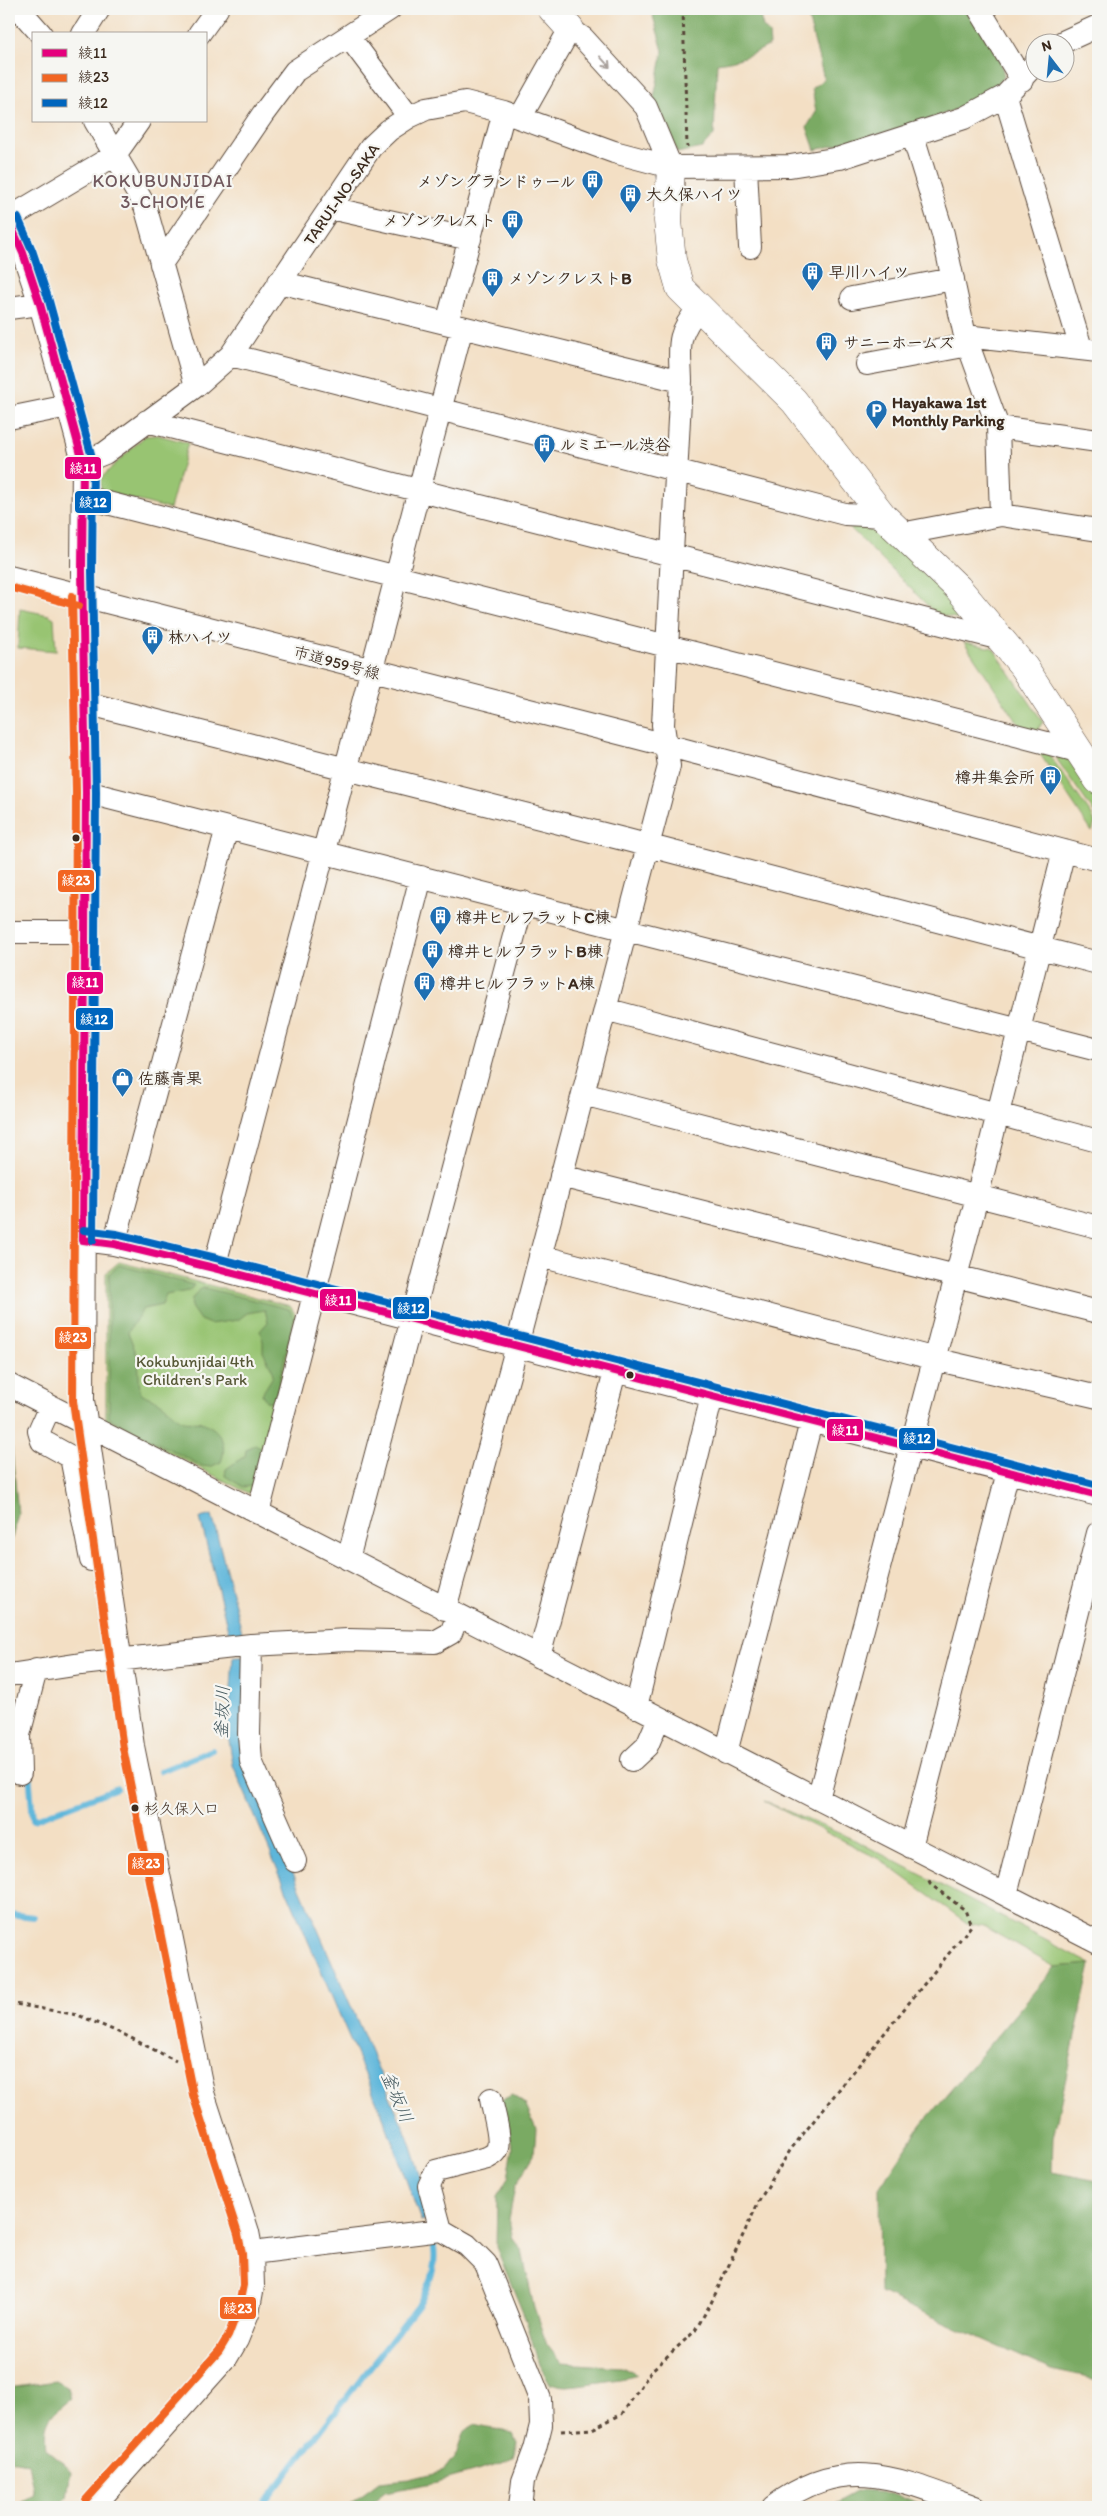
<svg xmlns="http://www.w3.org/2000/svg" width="1107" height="2516" font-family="Itim,'Klee One',sans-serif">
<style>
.green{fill:#98c472;stroke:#6a7748}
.forest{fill:#7aaa64;stroke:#5a6a41}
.water{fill:#5db6da;stroke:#4c707c}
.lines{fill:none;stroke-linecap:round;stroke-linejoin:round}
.stream{stroke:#5db6da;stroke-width:6}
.minor-casing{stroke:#574537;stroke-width:24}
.major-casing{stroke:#574537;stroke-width:29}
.path{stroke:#574537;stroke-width:3;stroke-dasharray:4 4;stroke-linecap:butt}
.minor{stroke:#fff;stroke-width:22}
.major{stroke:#fff;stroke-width:28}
.bus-1-casing{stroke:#f6f6f2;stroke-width:11}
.bus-2-casing{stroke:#f6f6f2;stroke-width:11}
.bus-3-casing{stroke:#f6f6f2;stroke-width:11}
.bus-1{stroke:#e5007d;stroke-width:8}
.bus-2{stroke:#f26522;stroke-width:8}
.bus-3{stroke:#0065bd;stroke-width:8}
.oneway{stroke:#a79f9a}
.bus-dot{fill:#3b2a1e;stroke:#f6f6f2;stroke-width:2}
.labels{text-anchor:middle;stroke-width:4.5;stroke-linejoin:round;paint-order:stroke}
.bus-label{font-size:15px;fill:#3b2a1e;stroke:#f6f6f2;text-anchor:start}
.poi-label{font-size:16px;font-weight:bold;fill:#3b2a1e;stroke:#f6f6f2;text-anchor:start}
.street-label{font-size:16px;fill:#3b2a1e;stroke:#f6f6f2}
.park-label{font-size:16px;fill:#575837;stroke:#f6f6f2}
.neighbourhood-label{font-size:18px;letter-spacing:1px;fill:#71595e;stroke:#f6f6f2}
.water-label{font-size:18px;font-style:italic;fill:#475b60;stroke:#f6f6f2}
.line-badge{stroke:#f6f6f2;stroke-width:2}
.badge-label{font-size:14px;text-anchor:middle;font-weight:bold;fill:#fff}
</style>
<rect width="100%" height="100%" fill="#f6f6f2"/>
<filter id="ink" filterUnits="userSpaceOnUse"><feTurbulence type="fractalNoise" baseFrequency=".02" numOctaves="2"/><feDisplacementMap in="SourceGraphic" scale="10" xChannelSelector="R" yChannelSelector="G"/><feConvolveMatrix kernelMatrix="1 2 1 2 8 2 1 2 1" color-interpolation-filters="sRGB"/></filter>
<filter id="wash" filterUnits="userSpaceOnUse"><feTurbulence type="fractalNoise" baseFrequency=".0096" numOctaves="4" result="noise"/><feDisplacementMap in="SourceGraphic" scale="20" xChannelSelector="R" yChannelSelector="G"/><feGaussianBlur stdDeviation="1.12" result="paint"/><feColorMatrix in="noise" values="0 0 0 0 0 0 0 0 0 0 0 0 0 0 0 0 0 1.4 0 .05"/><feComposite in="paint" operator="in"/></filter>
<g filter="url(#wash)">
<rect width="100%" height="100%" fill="#f3dfc4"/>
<!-- green -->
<path class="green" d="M158,435l30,8 -18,66 -69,-18 -1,-11 7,-8 38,-36z
M845,523l37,9 84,82 -3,6 -27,-6z
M20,609l29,6 5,3 2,33 -38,-3z
M964,642l29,6 50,74 -7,10 -14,-3z
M1036,748l10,2 47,67 2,6 -3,9z
M1055,752l10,3 33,46v17l-40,-57z
M119,1262l171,44 7,11 -40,174 -9,2 -142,-73v-147z
M764,1801l91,39 236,124 -36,3 -72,-41 -16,-3 -88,-64z"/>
<!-- forest -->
<path class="forest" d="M651,9h107l5,18 6,7 1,11c-20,11 -31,15 -53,18l-3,72 -12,13 -25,5 -10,-29 -14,-21 10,-52z
M808,9h162l31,52 3,16 -26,24 -66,25 -97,24 -8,-23 9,-15 -4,-24 12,-9 -16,-62z
M119,1265l75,20 -5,6 -23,4 -4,10 -19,4 -15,23 10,26 2,34c7,6 17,7 24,13 6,5 10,12 18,15 6,3 13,0 19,2 19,6 27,22 20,40l-11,5 -8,-1 -93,-48v-144z
M201,1287l88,22 5,9 -20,85 -8,-2 -4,-7 10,-16 1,-7 -10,-19v-11l-3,-10 8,-9 -3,-12 -18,3 -9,7 -28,4 -10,-4 -9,-13 1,-8z
M9,1439l3,10 6,65 -9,37z
M255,1444l6,4 1,7 -8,31 -11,1 -18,-11 1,-7 19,-13 1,-6z
M1091,1964l-38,173 -1,35 46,9v199l-47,-10 -171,-77 -1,-105 43,-64 133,-157z
M512,2095l13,9 11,25 -2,26 -19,32 -6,32 4,20 9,12 12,57 13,37 15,18 60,4 15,8c-4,3 -63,11 -71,11 -6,0 -11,-2 -16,-3l-11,-18 -12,-42 -31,-76 1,-50 11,-19 5,-30 -13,-47z
M56,2381l11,6 3,12c-21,17 -27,22 -24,50l25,21 -4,27 -8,10h-50l25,-12 -6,-32 -19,-3v-72z
M473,2425l40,8 5,11 -4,14 -19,8 -58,16 -52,10 -19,15h-21l34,-25 30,-3 36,-9 10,-13 8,-24z
M856,2491l36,2 38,14h-96v-4z"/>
<!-- water -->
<path class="water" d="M212,1515l31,121 -13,2 -30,-120z
M233,1657h13l4,116 159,367 25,78 -13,3 -37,-102 -151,-354 -5,-31z"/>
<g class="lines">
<!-- stream -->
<path class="stream" d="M161,1771l51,-21
M29,1772l4,48 84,-32
M9,1914l25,3
M261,2507l157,-201c13,-25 22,-44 13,-72"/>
</g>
</g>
<g filter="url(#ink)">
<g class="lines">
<defs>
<path id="minor" d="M19,9l22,25
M979,9l43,71
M83,34l16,-25
M199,34l18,-25
M349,37l60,80
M1063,42l35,-16
M1005,96l76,252
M520,118l50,-89 13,9 63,69 25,60
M95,121l50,85 51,180
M913,136l30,98 22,102 33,91 3,88
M746,167l4,80
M330,208l140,31
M9,218l106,-63 24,-34
M9,222l14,31 17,51 43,158 -1,109 4,221 -3,608 50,346 70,347 45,139 4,21 1,33 -5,27 -11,27 -10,17 -134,150
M161,264l102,-150 32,-43 95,-62
M279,282l402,99
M852,298l101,-19
M9,308l31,-4
M447,323l57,-211
M965,336l133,15
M231,355l614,159 38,2
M867,364l102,-19
M9,418l59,-12
M147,421l854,218
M998,427l100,14
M83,462l22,-9 91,-67 35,-31 140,-208 18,-17 20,-13 17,-8 39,-7 39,10 110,40 57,15 119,-1 50,-8 124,-40 41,-22 29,-31
M84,497l994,254
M901,534l100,-19 97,15
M9,577l657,168 432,115
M86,703l541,137 471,123
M86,792l1012,258
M9,932h76
M605,1009l493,132
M583,1094l515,133
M561,1176l537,136
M83,1240l31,4 100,24 884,227
M114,1244l113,-416
M540,1256l411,107 147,34
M214,1268l248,-941
M9,1385l1089,557
M50,1406l-11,25 3,10 29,16 20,103
M258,1513l163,-636
M348,1559l175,-657
M445,1609l67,-245 157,-598 -6,-41 18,-344c-1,-35 -6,-45 18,-73
M251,1645l-2,89 2,27 44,100
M539,1657l76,-285
M9,1675l72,-11 170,-19 97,-5 87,2 16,-9 7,-18
M636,1707l76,-311
M726,1753l85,-331
M632,1760l15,-14 12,-28
M20,1773l-1,-38 17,-65
M818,1799l159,-602 87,-346
M911,1847l97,-375
M1006,1895l92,-362
M441,2230l-12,-44 7,-15 51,-13c5,-3 10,-5 11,-11 3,-11 -5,-36 -7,-48
M252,2253l189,-23 26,15 19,19 54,135 1,26 -6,24 -12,32 -3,26
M773,2507c72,-55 127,-28 202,0"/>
<path id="major" d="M552,9l18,20
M671,167l-3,54 4,39 8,28 114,113 89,115 75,72 66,79 74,113"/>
</defs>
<!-- minor casing -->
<use href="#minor" class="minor-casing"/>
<!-- major casing -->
<use href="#major" class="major-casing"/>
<!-- path -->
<path class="path" d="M683,9l4,138
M9,2003l69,12 47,20 51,26
M561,2431l31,-2 30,-15 30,-44 43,-39 16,-28 49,-104 31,-50 180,-223 -6,-16 -35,-26 -2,-5"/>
<!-- minor -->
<use href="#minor" class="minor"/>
<!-- major -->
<use href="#major" class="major"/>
<defs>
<path id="bus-1" d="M9,222l14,31 17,51 43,158 -1,109 4,221 -3,448
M83,1240l31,4 100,24 884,227"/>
<path id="bus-2" d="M9,587l70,19
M72,596l4,196 -3,609 50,347 70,347 45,139 4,20 1,31 -5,25 -10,26 -9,15 -133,149"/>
<path id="bus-3" d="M18,218l14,32 17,51 44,160 -1,110 4,221 -3,448
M84,1230l32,4 100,24 882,227"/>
</defs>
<!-- bus-1 casing -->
<use href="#bus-1" class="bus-1-casing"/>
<!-- bus-2 casing -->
<use href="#bus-2" class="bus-2-casing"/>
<!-- bus-3 casing -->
<use href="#bus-3" class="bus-3-casing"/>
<!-- bus-1 -->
<use href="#bus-1" class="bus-1"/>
<!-- bus-2 -->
<use href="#bus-2" class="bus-2"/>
<!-- bus-3 -->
<use href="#bus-3" class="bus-3"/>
</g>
<!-- one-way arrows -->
<defs><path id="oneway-shaft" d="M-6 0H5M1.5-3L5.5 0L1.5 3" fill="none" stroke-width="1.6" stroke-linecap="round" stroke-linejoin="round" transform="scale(1.25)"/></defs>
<use class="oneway" href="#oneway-shaft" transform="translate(605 62) rotate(48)"/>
</g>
<!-- icons -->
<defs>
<symbol id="building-pin" viewBox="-11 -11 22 30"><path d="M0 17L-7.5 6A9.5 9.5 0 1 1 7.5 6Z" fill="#1f6fb2" stroke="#f6f6f2"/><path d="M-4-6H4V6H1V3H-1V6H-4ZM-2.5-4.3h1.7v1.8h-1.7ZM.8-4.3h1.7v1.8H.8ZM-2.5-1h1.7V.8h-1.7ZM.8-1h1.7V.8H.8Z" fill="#fff"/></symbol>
<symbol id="parking-pin" viewBox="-11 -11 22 30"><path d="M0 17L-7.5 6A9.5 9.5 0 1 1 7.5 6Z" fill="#1f6fb2" stroke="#f6f6f2"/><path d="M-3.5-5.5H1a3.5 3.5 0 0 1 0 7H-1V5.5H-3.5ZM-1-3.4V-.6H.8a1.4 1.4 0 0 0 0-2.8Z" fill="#fff"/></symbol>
<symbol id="shop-pin" viewBox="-11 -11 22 30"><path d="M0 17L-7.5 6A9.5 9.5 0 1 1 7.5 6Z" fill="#1f6fb2" stroke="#f6f6f2"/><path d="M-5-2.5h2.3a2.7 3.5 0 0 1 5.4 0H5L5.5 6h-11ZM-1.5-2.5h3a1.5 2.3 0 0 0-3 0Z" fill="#fff"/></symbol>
</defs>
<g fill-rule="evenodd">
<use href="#building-pin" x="580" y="168" width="25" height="34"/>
<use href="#building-pin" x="618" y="182" width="25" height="34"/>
<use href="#building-pin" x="500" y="208" width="25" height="34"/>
<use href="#building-pin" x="800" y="260" width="25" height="34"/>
<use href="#building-pin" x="480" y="266" width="25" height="34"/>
<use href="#building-pin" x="814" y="330" width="25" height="34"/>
<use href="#parking-pin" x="864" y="398" width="25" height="34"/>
<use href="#building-pin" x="532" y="432" width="25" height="34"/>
<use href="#building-pin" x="140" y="624" width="25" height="34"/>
<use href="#building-pin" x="1038" y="764" width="25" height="34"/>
<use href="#building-pin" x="428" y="904" width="25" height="34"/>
<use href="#building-pin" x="420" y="938" width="25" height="34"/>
<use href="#building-pin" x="412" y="970" width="25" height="34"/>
<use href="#shop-pin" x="110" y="1066" width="25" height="34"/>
</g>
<!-- markers -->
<g class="bus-dot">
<circle cx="76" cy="838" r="4.5"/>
<circle cx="630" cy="1375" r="4.5"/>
<circle cx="135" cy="1808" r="4.5"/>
</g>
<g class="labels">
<!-- bus labels -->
<g class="bus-label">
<text x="144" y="1814">杉久保入口</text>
</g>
<!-- poi labels -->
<g class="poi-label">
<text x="576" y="187" text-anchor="end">メゾングランドゥール</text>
<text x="646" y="200">大久保ハイツ</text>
<text x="496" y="226" text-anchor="end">メゾンクレスト</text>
<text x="829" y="278">早川ハイツ</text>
<text x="508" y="284">メゾンクレストB</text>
<text x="843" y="348">サニーホームズ</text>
<text x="892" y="408">Hayakawa 1st<tspan x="892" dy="18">Monthly Parking</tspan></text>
<text x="560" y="450">ルミエール渋谷</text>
<text x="168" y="643">林ハイツ</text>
<text x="1035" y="783" text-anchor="end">樽井集会所</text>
<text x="456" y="923">樽井ヒルフラットC棟</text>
<text x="448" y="957">樽井ヒルフラットB棟</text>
<text x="440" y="989">樽井ヒルフラットA棟</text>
<text x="138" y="1084">佐藤青果</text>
</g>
<!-- street labels -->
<g class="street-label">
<text transform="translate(341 194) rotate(-55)" y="6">TARUI-NO-SAKA</text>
<text transform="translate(337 662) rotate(15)" y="6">市道959号線</text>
</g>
<!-- park labels -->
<g class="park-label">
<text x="195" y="1367">Kokubunjidai 4th<tspan x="195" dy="18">Children's Park</tspan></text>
</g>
<!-- neighbourhood labels -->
<g class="neighbourhood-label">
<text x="163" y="187">KOKUBUNJIDAI<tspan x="163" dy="21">3-CHOME</tspan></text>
</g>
<!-- water labels -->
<g class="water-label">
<text transform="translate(222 1712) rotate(-88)" y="6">釜坂川</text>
<text transform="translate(397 2097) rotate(67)" y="6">釜坂川</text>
</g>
</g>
<g class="line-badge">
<rect x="64" y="456" width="38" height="24" rx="5" fill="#e5007d"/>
<rect x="74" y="490" width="38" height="24" rx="5" fill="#0065bd"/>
<rect x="57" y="869" width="38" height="24" rx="5" fill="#f26522"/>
<rect x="66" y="971" width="38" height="24" rx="5" fill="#e5007d"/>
<rect x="75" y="1007" width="39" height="24" rx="5" fill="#0065bd"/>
<rect x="319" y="1288" width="38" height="24" rx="5" fill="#e5007d"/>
<rect x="392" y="1296" width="38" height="24" rx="5" fill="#0065bd"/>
<rect x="54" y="1326" width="38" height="24" rx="5" fill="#f26522"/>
<rect x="826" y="1418" width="38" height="24" rx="5" fill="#e5007d"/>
<rect x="898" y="1427" width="38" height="24" rx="5" fill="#0065bd"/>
<rect x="127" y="1852" width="38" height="24" rx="5" fill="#f26522"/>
<rect x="219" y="2296" width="38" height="24" rx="5" fill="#f26522"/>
</g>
<g class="badge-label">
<text x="83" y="473">綾11</text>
<text x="93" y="507">綾12</text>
<text x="76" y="885">綾23</text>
<text x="85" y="987">綾11</text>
<text x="94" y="1024">綾12</text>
<text x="338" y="1305">綾11</text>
<text x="411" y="1313">綾12</text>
<text x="73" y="1342">綾23</text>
<text x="845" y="1435">綾11</text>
<text x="917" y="1443">綾12</text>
<text x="146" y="1868">綾23</text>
<text x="238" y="2313">綾23</text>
</g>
<!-- margin -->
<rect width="1107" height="2516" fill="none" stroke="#f6f6f2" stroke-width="30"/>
<!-- legend -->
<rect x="32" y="32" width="175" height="90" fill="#f6f6f2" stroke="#aba49d"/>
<rect x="42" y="49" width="25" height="8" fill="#e5007d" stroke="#aba49d"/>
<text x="78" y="58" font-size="15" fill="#3b2a1e">綾11</text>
<rect x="42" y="74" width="25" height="8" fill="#f26522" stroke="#aba49d"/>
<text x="78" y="82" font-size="15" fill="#3b2a1e">綾23</text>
<rect x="42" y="99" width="25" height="8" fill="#0065bd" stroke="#aba49d"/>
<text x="78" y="108" font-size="15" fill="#3b2a1e">綾12</text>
<!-- north arrow -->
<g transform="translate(1050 58) rotate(344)"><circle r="24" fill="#f6f6f2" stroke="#aba49d"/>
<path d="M0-4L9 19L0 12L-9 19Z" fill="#1f6fb2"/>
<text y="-8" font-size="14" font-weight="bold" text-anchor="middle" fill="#3b2a1e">N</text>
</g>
</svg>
